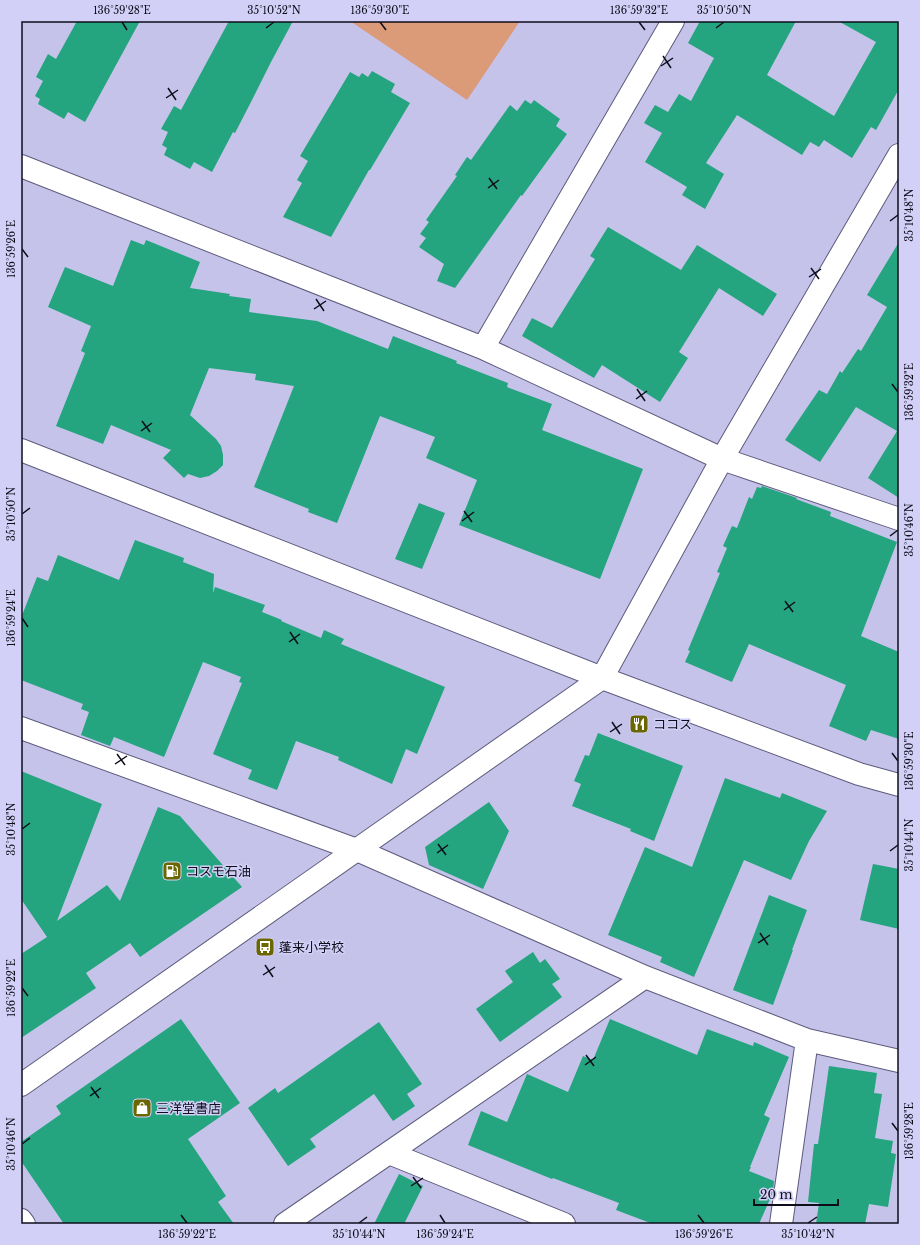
<svg xmlns="http://www.w3.org/2000/svg" width="920" height="1245" font-family="'Libre Baskerville','Noto Sans JP',serif">
<style>
.green{fill:#db9a78}
.building{fill:#24a47f}
.lines{fill:none;stroke-linecap:round;stroke-linejoin:round}
.street-casing{stroke:#5e5b7d;stroke-width:24}
.secondary-casing{stroke:#5e5b7d;stroke-width:24}
.street{stroke:#fff;stroke-width:22}
.secondary{stroke:#fff;stroke-width:22}
.ticks{fill:none;stroke:#0e0d1a;stroke-width:1.5}
.labels{text-anchor:middle;stroke-width:3;stroke-linejoin:round;paint-order:stroke}
.poi-label{font-size:13px;fill:#0e0d1a;stroke:#d3d0f8;text-anchor:start}
.neatline{fill:none;stroke:#0e0d1a;stroke-width:1.5}
.ticks-label{font-size:10px;text-anchor:middle;fill:#0e0d1a}
</style>
<rect width="100%" height="100%" fill="#c6c3ea"/>
<!-- green -->
<path class="green" d="M350,21h170l-53,79z"/>
<!-- building -->
<path class="building" d="M77,21h63l-55,101 -17,-10 -4,7 -26,-15 2,-5 -5,-3 8,-15 -7,-4 12,-23 8,5z
M229,21h64l-22,41 -20,40 -16,31 -2,-1 -21,40 -18,-10 -4,7 -26,-14 3,-7 -5,-3 6,-13 -7,-3 13,-23 7,4z
M700,21h96l-29,54 67,41 42,-74 -38,-21h61v68l-23,41 -5,-3 -19,31 -28,-18 -5,7 -9,-5 -8,13 -65,-40 -31,48 18,11 -19,35 -23,-14 5,-8 -42,-25 17,-29 -18,-10 11,-18 13,7 11,-18 12,7 23,-43 -26,-15z
M372,71l23,13 -4,8 19,11 -40,67h-1l-38,67 -48,-20 19,-34 -5,-3 11,-19 -8,-5 50,-84 9,5 3,-4 6,4z
M525,100l6,4 3,-4 26,19 -4,7 11,8 -45,62 -1,-1 -66,93 -18,-7 7,-17 -25,-17 7,-9 -6,-4 9,-12 -3,-2 31,-44 -2,-1 12,-18 4,3 39,-55 7,6z
M608,227l73,43 16,-25 80,49 -14,22 -44,-28 -40,64 9,6 -28,44 -58,-37 -8,13 -72,-42 10,-18 20,10 43,-69 -5,-3z
M131,240l13,5 2,-5 54,22 -10,26 40,6 -1,2 22,3 -2,13 68,9 71,28 5,-13 64,25 -1,2 52,20 -1,4 45,17 -10,26 101,39 -43,110 -141,-54 18,-45 -51,-22 9,-21 -55,-21 -43,107 -29,-11 1,-3 -55,-22 40,-101 -39,-6 1,-6 -47,-6 -19,47 26,24 5,7 2,9v10l-6,6 -8,5 -9,2 -12,-4 -4,4 -21,-20 8,-8 -60,-25 -8,19 -47,-18 29,-73 -4,-2 10,-25 -43,-19 17,-40 48,19z
M899,242v256l-31,-20 29,-47 -41,-24 -36,55 -35,-22 34,-50 8,4 13,-23 2,2 16,-24 3,2 26,-44 -20,-12z
M762,486l35,12 -1,1 35,13 -1,4 67,26 -36,94 38,16v87l-28,-9 -5,11 -37,-15 17,-41 -97,-41 -17,38 -47,-20 5,-11 -2,-1 32,-77 -3,-1 10,-24 -4,-2 9,-20 5,2 12,-31 3,2 5,-12 4,1z
M419,503l26,10 -23,56 -27,-10z
M135,540l49,18 -1,4 31,12 -1,19 2,-6 50,18 -3,7 20,8 -1,1 40,17 3,-8 20,9 -3,5 104,43 -28,67 -11,-5 -14,35 -54,-24 1,-3 -43,-16 -19,49 -29,-11 4,-9 -39,-16 29,-71 -3,-1 2,-5 -38,-15 -39,95 -50,-20 -4,9 -29,-11 8,-23 -8,-3 2,-5 -62,-24v-62l16,-41 11,4 10,-26 61,25z
M598,733l85,33 -29,75 -24,-10 1,-2 -59,-23 9,-22 -7,-3 11,-26 4,1z
M21,771l81,33 -45,117 50,-36 13,16 38,-94 22,9 62,71 -102,70 -10,-14 -44,30 10,15 -75,50v-84l26,-17 -26,-38z
M725,778l55,20 2,-5 45,18 -18,30 -18,39 -47,-20 -50,117 -34,-15 2,-5 -54,-22 37,-88 47,20z
M489,802l20,29 -26,58 -54,-24 -4,-18z
M873,864l26,5v60l-39,-9z
M769,895l38,15 -15,40h1l-20,55 -40,-15z
M533,952l7,11 5,-4 15,20 -8,5 10,13 -62,45 -24,-33 37,-27 -8,-11z
M181,1019l59,84 -52,36 38,57 -8,6 16,22h-170l-43,-63v-19l40,-28 -5,-8z
M610,1019l87,36 10,-26 46,17 1,-4 35,15 -25,58 6,3 -20,49h1l-2,4 25,10 -1,11 -14,32h-106l-37,-14 3,-7 -66,-25 -1,1 -84,-34 13,-34 26,11 20,-48 41,18 15,-36 10,4z
M379,1022l43,62 -15,10 8,12 -22,15 -19,-27 -64,45 6,8 -28,19 -40,-58 27,-20 3,5z
M829,1066l48,7 -3,20 8,1 -7,44 18,3 -2,12 5,1 -8,53 -19,-3 -4,20h-49l3,-21 -11,-1 6,-58h4z
M399,1174l24,12 -19,38h-30z"/>
<g class="lines">
<defs>
<path id="street" d="M21,166l462,182 239,111 177,60
M483,348l190,-327
M21,728l336,122 288,127 162,63 92,21
M389,1153l175,71
M21,1220l3,4
M285,1224l360,-247
M781,1224l26,-184"/>
<path id="secondary" d="M21,450l581,228 257,96 40,11
M21,1085l581,-407 120,-219 177,-304"/>
</defs>
<!-- street casing -->
<use href="#street" class="street-casing"/>
<!-- secondary casing -->
<use href="#secondary" class="secondary-casing"/>
<!-- street -->
<use href="#street" class="street"/>
<!-- secondary -->
<use href="#secondary" class="secondary"/>
</g>
<!-- ticks -->
<path class="ticks" d="M122,22l5,8M380,22l6,8M639,22l6,8M266,28l8,-6M716,28l8,-6M663,56l8,12M661,66l12,-8M168,88l8,12M166,98l12,-8M489,178l8,11M488,188l11,-8M890,221l8,-6M22,249l6,8M811,268l8,11M809,277l12,-8M316,299l8,12M314,309l12,-8M892,384l6,8M637,389l8,12M636,399l11,-8M142,421l8,11M141,431l11,-8M464,511l8,11M22,514l8,-6M462,521l12,-9M890,536l8,-6M785,601l8,11M784,610l11,-8M22,618l6,9M290,632l8,12M289,642l11,-8M612,722l8,12M610,732l12,-8M892,753l6,8M117,754l8,11M115,764l12,-8M22,829l8,-6M438,844l8,11M890,851l8,-6M437,853l11,-8M760,933l8,12M758,943l12,-8M265,965l8,12M263,975l12,-8M22,988l6,8M586,1055l8,11M585,1065l11,-8M91,1087l8,11M90,1096l11,-8M892,1123l6,8M22,1144l8,-6M413,1177l8,11M411,1186l12,-8M181,1215l6,8M440,1215l5,8M698,1215l6,8M359,1223l8,-6M808,1223l9,-6"/>
<!-- icons -->
<defs>
<symbol id="restaurant-square" viewBox="-11 -11 22 22"><rect x="-9" y="-9" width="18" height="18" rx="4" fill="#6a6700" stroke="#d3d0f8"/><path d="M-5-6h1v4h1v-4h1v4h1v-4h1v5L-1.5 .5V6h-2V.5L-5-1ZM5-6V6H3V1.5H1.5Q1.5-4 5-6Z" fill="#fff"/></symbol>
<symbol id="fuel-square" viewBox="-11 -11 22 22"><rect x="-9" y="-9" width="18" height="18" rx="4" fill="#6a6700" stroke="#d3d0f8"/><path d="M-5.5-6h7V0h2V4h1.3V-2.5L3-4.5l.8-.8L6-3V5H2.5V1h-1V6h-7ZM-4.2-4.7v3.2H.2V-4.7Z" fill="#fff"/></symbol>
<symbol id="bus-square" viewBox="-11 -11 22 22"><rect x="-9" y="-9" width="18" height="18" rx="4" fill="#6a6700" stroke="#d3d0f8"/><path d="M-5-6H5V4H4V6H2V4H-2V6H-4V4H-5ZM-3.5-4V0h7V-4ZM-3.5 1.2v1.5H-2V1.2ZM2 1.2v1.5H3.5V1.2Z" fill="#fff"/></symbol>
<symbol id="shop-square" viewBox="-11 -11 22 22"><rect x="-9" y="-9" width="18" height="18" rx="4" fill="#6a6700" stroke="#d3d0f8"/><path d="M-5-2.5h2.3a2.7 3.5 0 0 1 5.4 0H5L5.5 6h-11ZM-1.5-2.5h3a1.5 2.3 0 0 0-3 0Z" fill="#fff"/></symbol>
</defs>
<g fill-rule="evenodd">
<use href="#restaurant-square" x="628" y="713" width="22" height="22"/>
<use href="#fuel-square" x="161" y="860" width="22" height="22"/>
<use href="#bus-square" x="254" y="936" width="22" height="22"/>
<use href="#shop-square" x="131" y="1097" width="22" height="22"/>
</g>
<g class="labels">
<!-- poi labels -->
<g class="poi-label">
<text x="653" y="729">ココス</text>
<text x="186" y="876">コスモ石油</text>
<text x="279" y="952">蓬来小学校</text>
<text x="156" y="1113">三洋堂書店</text>
</g>
</g>
<!-- border -->
<rect width="920" height="1245" fill="none" stroke="#d3d0f8" stroke-width="44"/>
<!-- scale -->
<path d="M754 1199v6h84v-6" fill="none" stroke="#0e0d1a" stroke-width="2"/>
<text x="760" y="1199" font-size="12" fill="#0e0d1a" stroke="#d3d0f8" stroke-width="3" paint-order="stroke">20 m</text>
<rect x="22" y="22" width="876" height="1201" class="neatline"/>
<g class="ticks-label">
<text x="122" y="14">136°59'28"E</text>
<text x="274" y="14">35°10'52"N</text>
<text x="380" y="14">136°59'30"E</text>
<text x="639" y="14">136°59'32"E</text>
<text x="724" y="14">35°10'50"N</text>
<text transform="translate(909 215) rotate(-90)" y="4">35°10'48"N</text>
<text transform="translate(11 249) rotate(-90)" y="4">136°59'26"E</text>
<text transform="translate(909 392) rotate(-90)" y="4">136°59'32"E</text>
<text transform="translate(11 514) rotate(-90)" y="4">35°10'50"N</text>
<text transform="translate(909 530) rotate(-90)" y="4">35°10'46"N</text>
<text transform="translate(11 618) rotate(-90)" y="4">136°59'24"E</text>
<text transform="translate(909 761) rotate(-90)" y="4">136°59'30"E</text>
<text transform="translate(11 829) rotate(-90)" y="4">35°10'48"N</text>
<text transform="translate(909 845) rotate(-90)" y="4">35°10'44"N</text>
<text transform="translate(11 988) rotate(-90)" y="4">136°59'22"E</text>
<text transform="translate(909 1131) rotate(-90)" y="4">136°59'28"E</text>
<text transform="translate(11 1144) rotate(-90)" y="4">35°10'46"N</text>
<text x="187" y="1238">136°59'22"E</text>
<text x="359" y="1238">35°10'44"N</text>
<text x="445" y="1238">136°59'24"E</text>
<text x="704" y="1238">136°59'26"E</text>
<text x="808" y="1238">35°10'42"N</text>
</g>
</svg>
